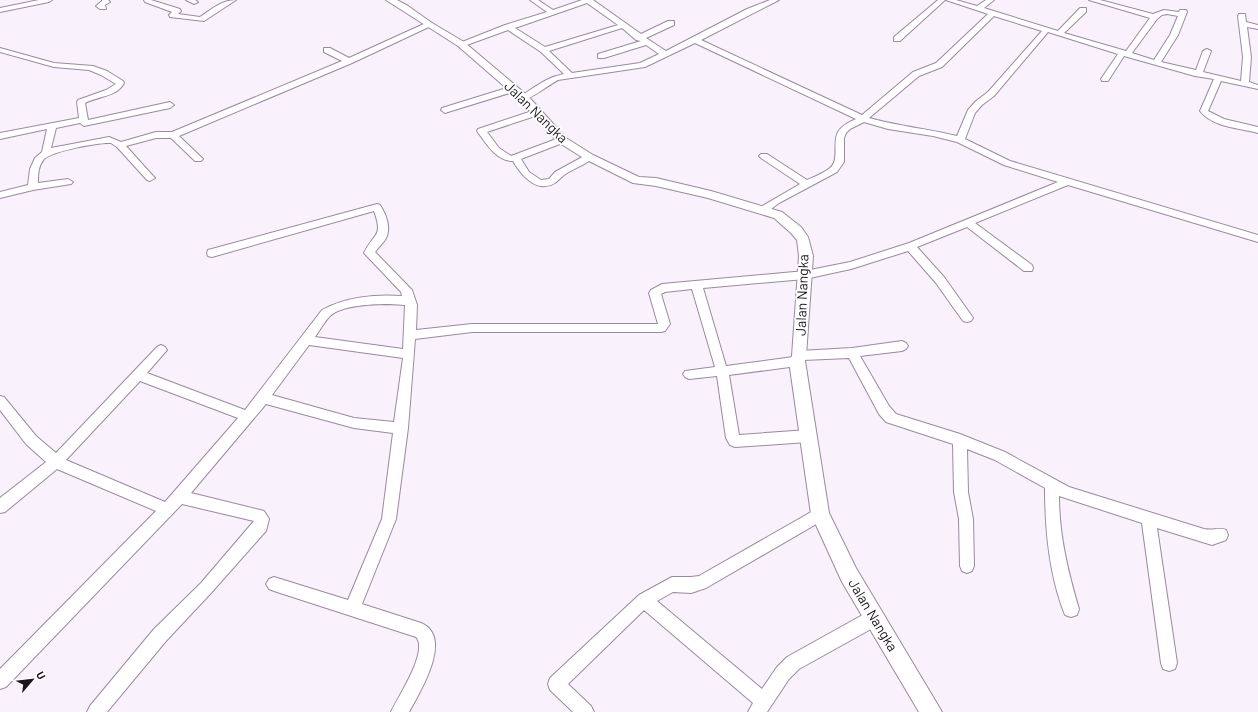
<svg xmlns="http://www.w3.org/2000/svg" width="1258" height="712" font-family="Barlow,sans-serif">
<style>
.lines{fill:none;stroke-linecap:round;stroke-linejoin:round}
.minor-casing{stroke:#9b89a1;stroke-width:2}
.tertiary-casing{stroke:#9b89a1;stroke-width:2}
.minor{fill:#fff;fill-rule:evenodd}
.tertiary{fill:#fff;fill-rule:evenodd}
.labels{text-anchor:middle;stroke-width:3.5;stroke-linejoin:round;paint-order:stroke}
.street-label{font-size:14px;fill:#1c151e;stroke:#fff}
</style>
<rect width="100%" height="100%" fill="#f9f1fc"/>
<g class="lines">
<defs>
<path id="minor" d="M39,0h13l-3,2 -49,10v-4z
M102,0h6l2,2 -5,3 1,4h-6l-4,-3 6,-5z
M144,0h7l29,9 1,2 -3,3 22,3c12,-8 22,-17 36,-17l-32,21 -34,-4 -1,-2 3,-3 -27,-10z
M186,0h9l3,2 -4,2z
M530,0h8l15,10 29,-10h11l48,34 27,-13h6v4l-28,13 20,13 81,-42 23,-9h9l-78,40 161,75 51,-43 23,-9 52,-49 -42,-14h10l21,6 9,-6h8l-10,8 74,23 22,-23h6v4l-22,21 62,18 24,-33 -61,-18h11l53,14 11,-4 15,2 1,-2h6l1,2 -9,23 -17,27 35,8 7,-19 4,-2 4,2 -8,21 38,9 2,-24 -5,-41 1,-2h6l1,8 12,3v4l-11,-2 4,30 -2,25 9,3v4l-37,-8 -13,30 16,8 34,8v6c-18,-5 -46,-6 -58,-22l14,-32 -19,-3 -71,-20 -16,25h-6l-1,-2 17,-25 -70,-22 -54,64 -12,9 -7,8 -10,26 45,22 248,74v7l-190,-57 -93,38 57,42 1,3 -1,3h-8l-57,-44 -50,20 27,30 27,38 2,3 -2,3 -4,1 -4,-1 -27,-38 -28,-32 -57,18 -46,10 -102,9 23,78 67,-9 2,-4 4,-2 53,-3 50,-7 4,2 2,3 -2,3 -4,2 -42,5 29,50 7,8 64,20 45,18 64,35 135,42c8,2 15,-2 22,1l2,5 -2,5 -14,5 -55,-17 20,135 -2,6 -6,2 -6,-2 -2,-6 -19,-140 -83,-27c0,39 9,76 20,113l-2,6 -6,2 -6,-2c-16,-40 -20,-85 -20,-127l-50,-28 -28,-11 1,43 5,27 1,47 -2,5 -5,2 -5,-2 -2,-5 -1,-47 -5,-27 -1,-48 -67,-22 -7,-8 -30,-56 -46,2 -2,4 -4,2 -68,9 10,60 69,-5 5,2 2,4 -2,4 -5,2 -73,5 -5,-2 -4,-7 -9,-62 -28,3 -4,-2 -2,-3 2,-3 30,-4 -23,-78 -27,3 -4,2 9,30 -5,7 -4,1h-189l-57,7 -7,89 -12,91 -34,85 59,19c33,14 -1,69 -12,89h-18c7,-15 38,-61 25,-75l-142,-46 -5,-2 -3,-5 3,-5 5,-2 74,23 34,-81 11,-86 -39,-5 -88,-24 -75,89 73,18 5,8 -3,12 -55,62 -45,48 -59,71h-20l3,-6 64,-77 47,-46 53,-62 -72,-17 -176,183 -6,2v-20l156,-158 -99,-42 -52,43 -5,1v-15l46,-36 -20,-18 -26,-34v-14l4,1 32,39 20,17 101,-106 4,-2 4,2 2,3 -20,23 98,37 77,-100c23,-13 54,-16 80,-14l-1,-4 -37,-39c9,-20 20,-15 10,-42l-162,46 -4,-1 -1,-3 1,-3 169,-46 3,1c6,9 12,24 5,35 -3,4 -7,8 -10,12l37,38 5,15 -1,25 56,-6h186l-9,-31 2,-3 11,-6 143,-13 45,-9 59,-19 149,-61 -54,-17 -47,-23 -24,-6 -45,-7 -24,-7 -14,7 -4,4 -2,5v24l-7,10 -58,31 -12,9h-8l-1,-2 1,-2 41,-24 -39,-26 -2,-2 2,-2h6l40,26c7,-3 17,-7 23,-12 10,-8 2,-26 8,-36 4,-7 12,-10 18,-13l-161,-76 -50,24 -87,13c-8,4 -29,21 -37,20l-1,-2 1,-2c14,-9 26,-19 43,-22l-23,-22 -33,-22 -44,16h-3l-4,-2 48,-19 42,-13zM587,3l31,22 -73,22 -30,-19zM1167,14l11,2 -8,19 -16,25 -22,-7 25,-34 5,-4zM994,16l48,15 -54,61 -12,9 -8,9 -11,26c-29,-7 -59,-10 -88,-18l50,-42 23,-9zM622,28l14,12 5,1 -43,13v4h6l42,-13 13,9 -19,9 -68,10 -23,-22zM390,304l15,1 -2,44 -88,-12c5,-7 9,-15 15,-21 12,-11 44,-12 60,-12zM309,345l94,13 -9,64 -40,-4 -82,-23zM140,381l98,37 -73,84 -99,-42z
M938,0h7l-45,41h-6v-4z
M426,23h6l1,2 -81,38 -173,73 22,21 2,2 -2,2h-6l-24,-23h-15l-30,8 27,30 2,2 -5,3 -3,-1 -30,-33 -6,-4c-12,-1 -58,8 -67,16 -6,7 -6,16 -6,24l30,-4 5,3 -2,2 -38,6 -33,8v-6l28,-7 2,-16 5,-11 7,-6 5,-23 -47,10v-6l79,-15 -2,-16 1,-2 28,-10 10,-6 -15,-9 -12,-5 -35,-3 -54,-15v-4l54,15 39,3 14,5 16,10 1,2c-7,14 -26,13 -39,20l3,17 82,-18 4,3 -4,3 -86,18 -4,-3 -24,5 -5,20 58,-11 12,5 35,-10h16l170,-71 -18,-9v-4h6l19,10z
M510,87h3l4,2 -1,2 -68,21 -3,1 -4,-3 1,-2z
M538,109l3,1 1,2 -1,2 -54,18 12,16 12,8 48,-18h6l1,2 -1,2 -44,17 8,13 12,8 8,-1 6,-7 31,-17 3,-1 5,3c-7,7 -19,11 -27,16 -5,3 -8,7 -12,10 -18,11 -34,-8 -42,-22 -17,0 -27,-18 -36,-30l1,-2z
M820,507l5,2 2,5 -2,5 -119,69 -15,5 -18,-1 -16,9 105,88 15,-22 10,-10 81,-45 6,-2 6,2 2,6 -2,6 -81,45 -10,10 -22,33h-19l5,-9 -109,-93 -76,74 23,22 3,6h-21l-23,-22 -2,-6 2,-6 89,-83 33,-18h19l8,-1z"/>
<path id="tertiary" d="M386,0h11l11,6 24,17 32,19 64,54 38,42 27,17 46,22 17,1 55,13 71,21 19,15 7,10 5,19 -7,100 -1,5 24,152 27,55 86,144h-23l-77,-130 -31,-68 -22,-153 3,-5 7,-100 -2,-16 -6,-7 -17,-15 -66,-20 -52,-12 -23,-3 -48,-24 -27,-17 -38,-42 -62,-54z"/>
</defs>
<!-- minor casing -->
<use href="#minor" class="minor-casing"/>
<!-- tertiary casing -->
<use href="#tertiary" class="tertiary-casing"/>
<!-- minor -->
<use href="#minor" class="minor"/>
<!-- tertiary -->
<use href="#tertiary" class="tertiary"/>
</g>
<g class="labels">
<!-- street labels -->
<g class="street-label">
<text transform="translate(536 112) rotate(44)" y="5">Jalan Nangka</text>
<text transform="translate(802 295) rotate(-88)" y="5">Jalan Nangka</text>
<text transform="translate(873 615) rotate(59)" y="5">Jalan Nangka</text>
</g>
</g>
<!-- north arrow -->
<g transform="translate(32 680) rotate(62)" stroke="#ffffff" stroke-width="3" paint-order="stroke">
<path d="M0-3L7 15L0 10L-7 15Z" fill="#1c151e"/>
<text y="-6" font-size="11" font-weight="bold" text-anchor="middle" fill="#1c151e">U</text>
</g>
</svg>
